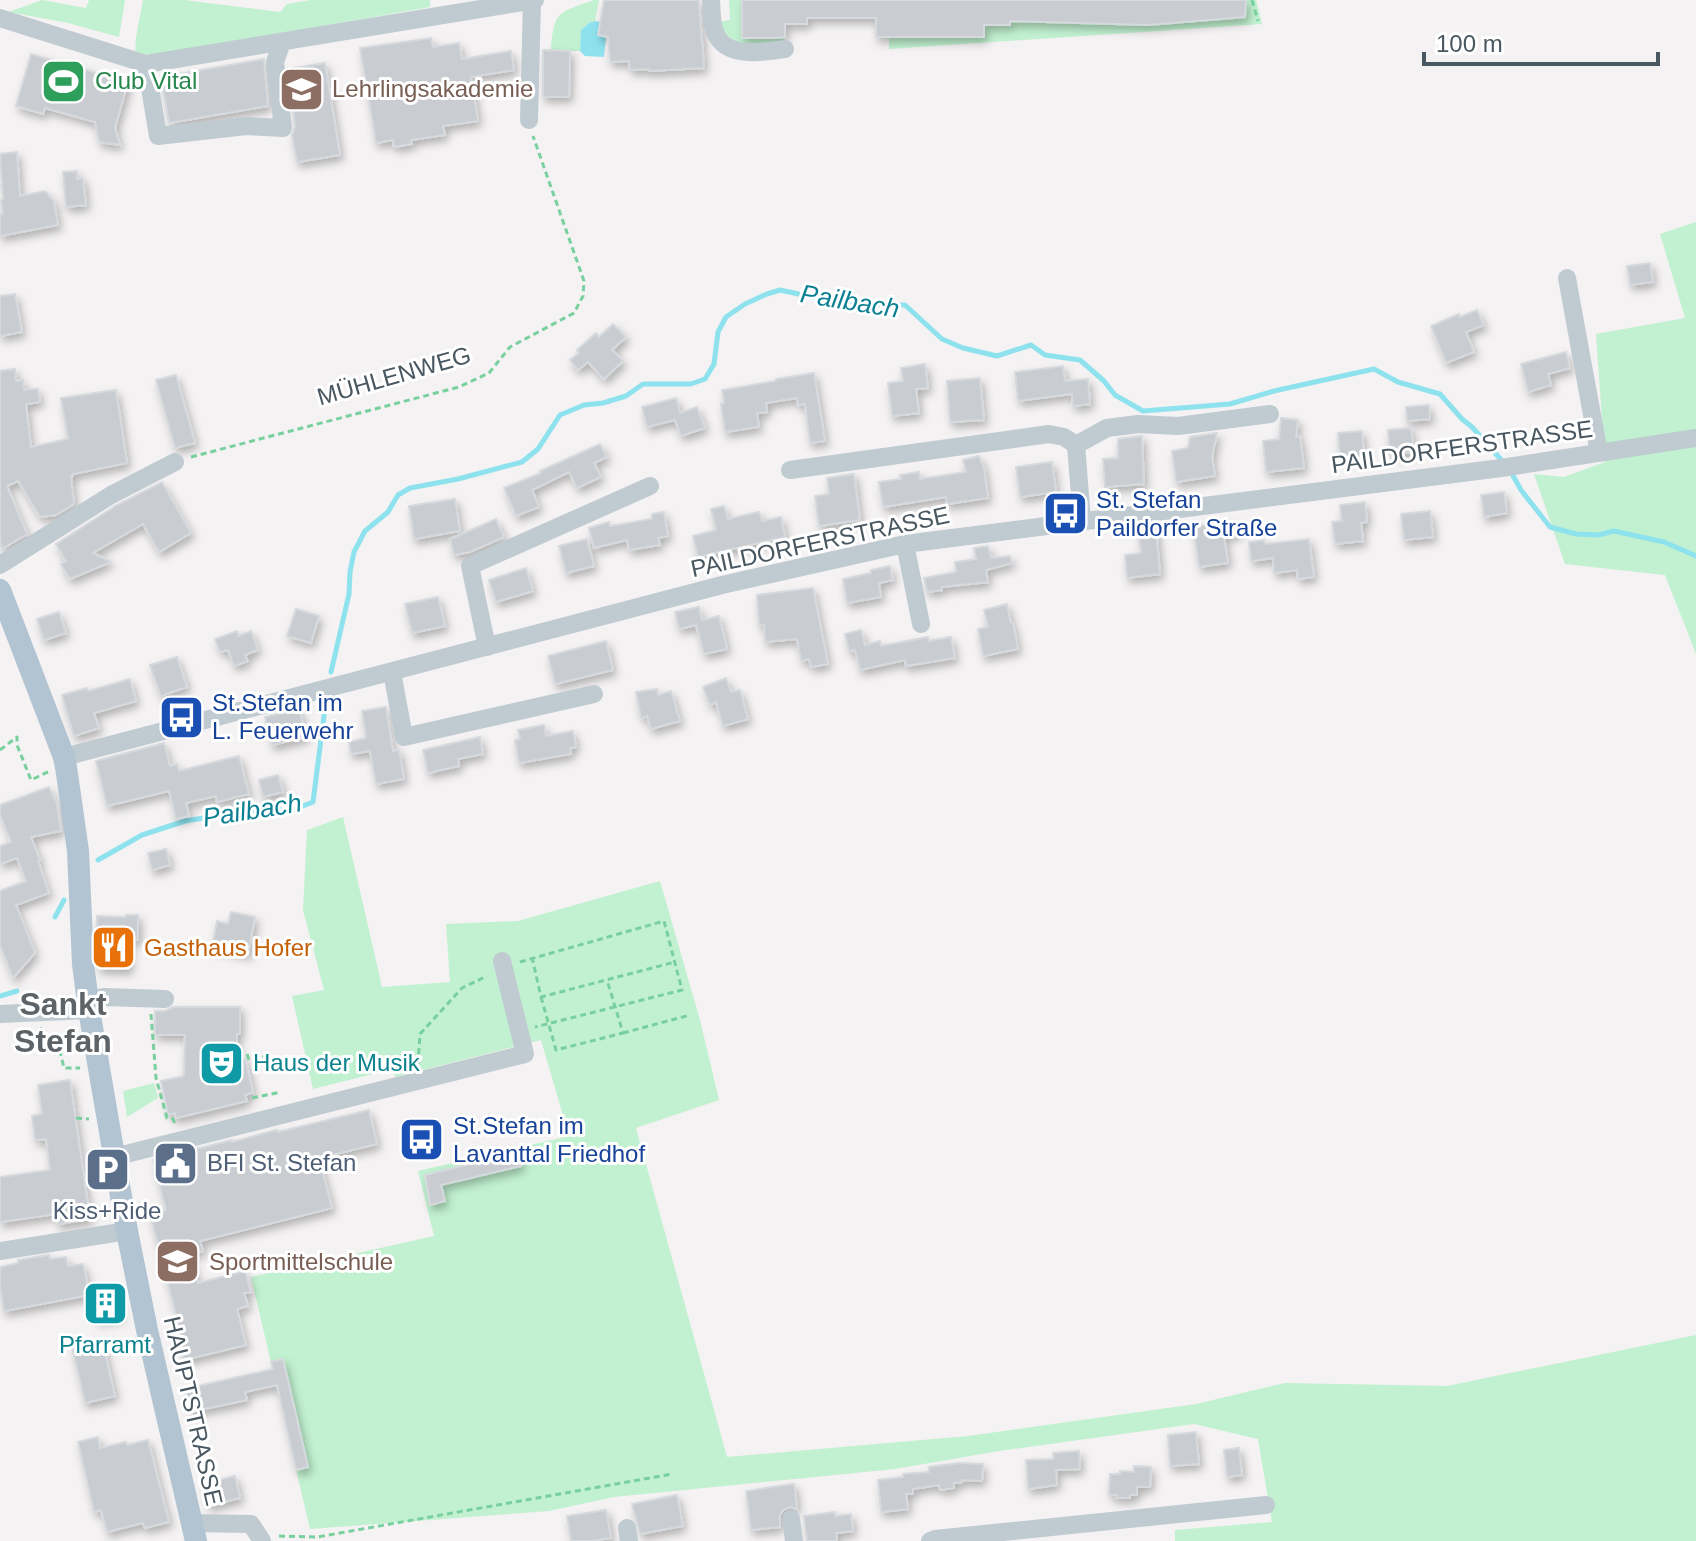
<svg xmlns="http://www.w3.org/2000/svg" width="1696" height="1541" font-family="Arial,sans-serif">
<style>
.green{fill:#c1f1d0}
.water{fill:#8ee2ee}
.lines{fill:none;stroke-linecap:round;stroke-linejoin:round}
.stream{stroke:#8ee2ee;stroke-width:5}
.building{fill:#c9cdd1;stroke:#d6d9dd;stroke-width:2;filter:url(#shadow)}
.path{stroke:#78d09e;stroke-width:3;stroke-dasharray:6 4;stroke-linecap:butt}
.minor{stroke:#c0cad1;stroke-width:18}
.major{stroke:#b2c4d1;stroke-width:22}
.labels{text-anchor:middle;stroke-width:6;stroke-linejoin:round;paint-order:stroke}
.leisure-label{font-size:24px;fill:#27864d;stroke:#fff;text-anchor:start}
.education-label{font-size:24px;fill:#785e54;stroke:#fff;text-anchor:start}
.street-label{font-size:24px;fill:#495760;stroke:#fff}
.transit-label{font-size:24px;fill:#164399;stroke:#fff;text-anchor:start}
.food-label{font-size:24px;fill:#c56008;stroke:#fff;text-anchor:start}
.culture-label{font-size:24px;fill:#0d838f;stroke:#fff;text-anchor:start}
.service-label{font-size:24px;fill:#4e5e75;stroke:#fff;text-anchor:start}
.water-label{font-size:26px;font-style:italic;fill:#0b8092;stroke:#fff}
.district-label{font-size:32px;font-weight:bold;fill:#5e6367;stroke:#fff}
</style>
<defs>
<filter id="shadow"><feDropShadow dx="3" dy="5" stdDeviation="4" flood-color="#0004"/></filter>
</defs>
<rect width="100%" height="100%" fill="#f4f2f2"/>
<!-- green -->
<path class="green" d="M42,0l44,8 3,-8h36l-6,37 -51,-14 -59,-11z
M143,0h41l96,12 7,-8 24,-4h119v7l-270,48 -25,-1 1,-17z
M594,0h5l-4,21c-16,3 -14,16 -15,30h-29c3,-41 7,-38 43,-51z
M729,0h13v38h43l-4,7c-27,0 -49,5 -63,-23l12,-2z
M1246,0h10l6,24 -373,25v-12h95v-15l26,3v-4l138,4 97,-8z
M1696,222v432l-31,-79 -100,-11 -31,-90 30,3 41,-15 -9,-128 89,-16 -25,-84z
M343,817l39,170 68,-5 -4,-58 72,-3 142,-40 40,139 19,80 -83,28 91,329 241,-21 228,-32 89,-21 162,3 249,-51v206h-521v-11l97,-8 -14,-83 -64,-15 -195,27 -104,18 -281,28 -65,14 -239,18 -59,-252 183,-41 -16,-65 151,-35 -28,-96 -146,37 -2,-8 -80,20 -21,-93 32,-6 -21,-80 4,-80z
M154,1083l4,15 -31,19 -4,-26z"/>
<!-- water -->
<path class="water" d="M595,21l12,2 -3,34 -19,-1 -5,-5 1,-21 8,-7z"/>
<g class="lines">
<!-- stream -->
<path class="stream" d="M1512,474l9,16 29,37 26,7 22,1 16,-4 50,11 32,14
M331,672l18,-78 1,-22 4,-20 11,-21 23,-19 10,-17 12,-7 48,-9 64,-17 16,-13 22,-34 24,-10 19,-2 23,-7 17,-12h48l14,-5 9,-15 4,-32 8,-15 19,-13 22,-10 13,-4 32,7 71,8h22l37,34 21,9 34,8 34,-11 14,10 35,5 24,21 11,14 28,16 87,-7 44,-13 100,-22 24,13 42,12 22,25 10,8 32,36
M98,860l44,-25 43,-14 63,-10 47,-2 18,-7 13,-102
M55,917l9,-17
M0,996l17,-5"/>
</g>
<!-- building -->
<path class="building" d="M604,0h95l5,68 -55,3v-2l-19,1 -1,-9 -19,1 -2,-25 -10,-2z
M742,0h504l-1,17 -97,8 -138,-4v4h-26v12h-108v-19h-69v6h-22v13l-10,1h-33z
M431,38l2,9 26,-4 3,16 49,-8 3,19 -43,7 7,44 -35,5 2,9 -34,5 1,4 -18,3 -1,-7 -17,3 -16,-95z
M543,50l27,1 -1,46h-26z
M31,54l97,28 -13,46 5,17 -21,-3 -4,-20 -50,-14 -2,6 -27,-8z
M264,59l4,47 -99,17 -8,-46z
M325,63l15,92 -43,7 -5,-27 3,-8 -7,-58z
M17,152l3,44 25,-5 9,10 4,24 -58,11v-22h3l-2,-14 2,-1 -3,-45z
M77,171v8l6,-1 3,27 -20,2 -3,-35z
M1650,263l3,19 -23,3 -3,-19z
M15,294l7,38 -22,4v-40z
M1477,310l7,15 -18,7 8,20 -28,11 -15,-37 28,-12 1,3z
M613,324l13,13 -14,13 11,11 -19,18 -16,-17 -10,8 -8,-10 9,-7 -2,-3 19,-17 3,4z
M1566,352l4,16 -22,6 3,11 -23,7 -7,-28z
M925,364l3,24 -12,1 3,24 -27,3 -4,-33 15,-2 -2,-13z
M1063,366l2,15 23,-2 2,25 -17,2 -1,-12 -54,7 -3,-29z
M15,369l1,12 7,-1 1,10 14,-1 2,13 -14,2 5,43 37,-8 -7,-41 55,-8 11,73 -54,11v2h-2l3,28 -18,11 -16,2 -22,-36 -11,5 20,48 -25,15 -2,-8v-170z
M814,373l11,68 -15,2 -5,-39 -7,1 -1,-7 -31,5 1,9 -10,1 2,14 -34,5 -4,-28 3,-1 -2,-13 54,-9v-2z
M176,375l19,68 -20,5 -19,-68z
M980,378l4,42 -34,2 -3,-41z
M676,398l4,15 17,-6 8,21 -24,8 -6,-16 -28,7 -5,-20z
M1429,405l1,14 -23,2 -1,-14z
M1281,418l17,2 -2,17 4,-1 4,32 -38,4 -3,-31 16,-2z
M1411,428l3,24 -24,2 -2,-24z
M1362,431l2,25 -24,1 -2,-24z
M1217,433l-5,24 3,19 -39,6 -4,-31 16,-3 2,-11z
M1142,436l2,48 -39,3 -2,-28 15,-1v-19z
M600,444l7,13 -13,6 7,14 -24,11 -8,-16 -37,18 7,17 -23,9 -12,-28 37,-15 -1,-2z
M979,456l5,13 4,29 -41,6 -1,-7 -63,10 -4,-25 22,-3 -1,-4 19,-3 1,7 46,-7 -3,-12z
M1052,462l4,30 -36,5 -4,-30z
M854,474l6,46 -41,6 -4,-30 14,-2 -2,-16z
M162,482l29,51 -32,19 -16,-28 -50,29 18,9 -41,17 -9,-15 5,-3 -10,-17 61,-39z
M1504,492l3,21 -23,4 -3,-22z
M455,499l5,32 -46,8 -5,-33z
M1365,502l2,20 -6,1 2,18 -28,3 -3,-22 10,-1 -2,-16z
M724,506l4,13 31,-7 3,9 19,-4 4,20 -87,20 -5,-21 23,-6 -5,-21z
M1430,511l3,26 -29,3 -3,-26z
M664,512l4,24 -10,2 2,7 -31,5 -2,-10 -33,8 -5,-20 20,-6 1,4 42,-7v-5z
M496,519l8,18 -34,15 -16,3 -4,-16z
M1236,521l2,13 -14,2 4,27 -29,4 -6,-41z
M1156,527l4,47 -33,4 -2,-23 16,-2 -3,-24z
M587,539l7,27 -28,7 -7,-27z
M1309,539l5,38 -16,2 -1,-9 -23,3 -1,-15 -22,3 -2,-19 15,-2 1,4z
M988,546l3,12 19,-2 2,7 -26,7 2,12 -46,5v3l-15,2 -3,-14 32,-6 -1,-10 21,-3 -2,-11z
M890,566l3,14 -14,3 2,14 -34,6 -4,-24 28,-6v-3z
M526,568l7,23 -37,11 -7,-22z
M813,588l15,76 -17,3 -2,-8 -8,2 -4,-22 -32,3 -1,-17h-5l-2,-30z
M438,597l7,29 -33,7 -7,-29z
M1007,604l4,19h2l5,26 -35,7 -5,-27 10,-2 -4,-17z
M699,607l3,13 17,-4 8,33 -23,5 -8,-29 -17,4 -4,-17z
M296,609l23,7 -8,27 -24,-7z
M59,612l7,21 -22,7 -7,-21z
M861,630l4,15 15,-4 1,5 47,-9 1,4 22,-4 4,21 -49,8 -1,-6 -45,10 -5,-20 -6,1 -4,-17z
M237,631l1,5 13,-5 7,19 -13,5 3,6 -14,5 -6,-16 -8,2 -5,-13z
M606,641l7,29 -58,14 -7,-28z
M177,657l10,30 -26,9 -11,-31z
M726,678l5,14 9,-2 8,29 -25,7 -7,-24 -6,3 -7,-18z
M130,679l6,22 -42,12 5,15 -25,8 -12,-41 25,-7 1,3z
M657,689l1,6 13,-4 9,30 -29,8 -4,-13 -6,2 -5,-26z
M386,707l7,44 6,-1 5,29 -28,5 -6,-33 -19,3 -2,-12 17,-4 -4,-27z
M299,708l7,29 -34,8 -7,-28z
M544,725l2,11 27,-5 3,16 -6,1 1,6 -52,9 -4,-23 5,-1 -2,-9z
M480,737l3,17 -25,5 1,7 -31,7 -5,-23z
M164,743l6,23 7,-2 2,7 60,-15 10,38 -32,8 -1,-6 -30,7 3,13 -13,3 -7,-28 -62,15 -11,-45z
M278,775l5,17 -20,5 -4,-17z
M49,787l8,17 4,27 -30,6 9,23 -2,1 11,32 -33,12 19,48 -22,25 -13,-33v-54l26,-10 -9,-23 -17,6v-18l11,-4 -11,-27v-10z
M166,849l4,16 -18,5 -4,-17z
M231,912l24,5 -7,37 -36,-7 5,-26 11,3z
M126,915h12v25h-8l-1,29 -31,-1 -1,-52 29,1z
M173,1007h67v27h-3v23l8,1 8,34 -8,3 2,6 -71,17 -1,-5 -7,1 -7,-33 23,-5 1,-41h-30v-24h10z
M70,1080l20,139 -32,5 -2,-10 -56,8v-45l50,-7 -4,-31 -11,1 -3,-24 10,-2 -4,-29z
M369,1110l8,34 -58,14 13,50 -132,33 3,10 -13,3 8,29 47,-12 6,21 -7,1 4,13 -11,3 9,36 -62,15 -8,-33 3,-1 -29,-112 16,-4 -13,-50 79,-20v2l45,-12 1,2z
M518,1152l3,14 -80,19 4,16 -15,4 -5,-30z
M49,1255l1,4 16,-2 2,9 15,-2 7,31 -86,16 -4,-25v-19l18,-4v-3z
M113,1285l7,31 -23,4 -6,-31z
M102,1340l13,56 -30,7 -13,-56z
M283,1359l25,108 -12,3 -19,-85 -32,7 2,8 -57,12 -5,-23 88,-20 -2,-7z
M1196,1432l3,32 -29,2 -2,-31z
M98,1437l2,11 26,-6 1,3 21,-5 21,82 -24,6 -2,-5 -36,9 -6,-22 -7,2 -16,-70z
M1239,1448l3,27 -15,2 -3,-27z
M1079,1451l1,18 -24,1 1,15 -29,4 -2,-29 28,-1 -1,-6z
M960,1463l23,1 -1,17 -20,-1v2l-8,1v5l-14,2 -1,-5 -26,4v5h-7l2,15 -27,3 -3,-32 25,-3v-3l26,-2v-5z
M1134,1466l17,1 -1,20h-13v8h-7v3h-14l1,-3h-8l1,-21h10v-3l14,1z
M235,1476l5,22 -32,8 -5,-22z
M794,1484l3,25 -7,-2 -7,3 -3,5v12l-29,3 -5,-39z
M677,1495l6,31 -43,8 -8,-30z
M606,1510l5,28 -19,3h-21l-4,-25z
M835,1512v4l16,-2 2,17 -17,2 1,8h-30l-3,-25z"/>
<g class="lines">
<!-- path -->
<path class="path" d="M1252,0l6,21
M191,457l268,-70 30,-14 21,-26 64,-34 9,-17 1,-15 -51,-145
M0,750l17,-13v8l14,35 19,-9
M532,957l9,40 134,-35
M520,962l144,-41 18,69 -147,37
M541,997l15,53 67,-17 -16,-53
M151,1014l5,64 11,40 6,1 2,5
M40,1028l19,19 5,21h16
M623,1033l67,-18
M237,1054h10l2,6 23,-5
M418,1064l2,-30 42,-46 25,-12
M252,1098l29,-6
M76,1118l13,1
M279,1536l38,1 355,-63"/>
<!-- minor -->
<path class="minor" d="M711,0c1,13 0,27 7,38 13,20 48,14 67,11
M0,18l146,46 389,-64
M146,64l12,72 88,-10 37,2 -8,-66 7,-20
M529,120l3,-120
M1567,278l32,175
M1076,445l31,-17 31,-4 40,2 92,-12
M790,470l259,-36 15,3 12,8 6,76
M905,544l16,80
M0,565l111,-70 64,-33
M487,647l-17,-81 180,-80
M392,672l12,65 190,-43
M64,757l658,-172 183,-41 596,-76 195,-30
M87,1000l18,-3 60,2
M0,1014l89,-4
M114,1157l411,-103 -23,-93
M0,1251l127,-20
M791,1519l3,22
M192,1523l59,1 11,17
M627,1528l2,13
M930,1541l5,-2 331,-34"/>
<!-- major -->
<path class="major" d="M0,590l64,167 2,10 12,84 5,113 6,46 38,221 20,99 49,211"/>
</g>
<!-- icons -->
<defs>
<symbol id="stadium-square" viewBox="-11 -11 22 22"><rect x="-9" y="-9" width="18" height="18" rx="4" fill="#2e9e5b" stroke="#fff"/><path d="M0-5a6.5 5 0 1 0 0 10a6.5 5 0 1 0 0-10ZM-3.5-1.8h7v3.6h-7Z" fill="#fff"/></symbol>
<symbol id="school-square" viewBox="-11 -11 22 22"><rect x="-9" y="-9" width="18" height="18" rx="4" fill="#8d6e63" stroke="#fff"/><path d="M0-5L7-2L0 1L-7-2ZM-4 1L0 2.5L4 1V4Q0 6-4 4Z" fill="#fff"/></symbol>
<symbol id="bus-square" viewBox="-11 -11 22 22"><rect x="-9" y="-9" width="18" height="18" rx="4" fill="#1a4fb4" stroke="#fff"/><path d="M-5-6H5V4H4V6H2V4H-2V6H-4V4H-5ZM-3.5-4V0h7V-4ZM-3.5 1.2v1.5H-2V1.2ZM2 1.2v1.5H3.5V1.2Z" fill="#fff"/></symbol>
<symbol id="restaurant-square" viewBox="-11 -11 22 22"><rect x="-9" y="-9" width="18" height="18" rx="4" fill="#e8710a" stroke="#fff"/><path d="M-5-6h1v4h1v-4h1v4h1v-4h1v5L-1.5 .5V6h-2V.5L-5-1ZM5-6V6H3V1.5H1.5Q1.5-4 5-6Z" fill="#fff"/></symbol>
<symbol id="theatre-square" viewBox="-11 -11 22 22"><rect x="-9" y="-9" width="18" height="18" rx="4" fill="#0f9aa8" stroke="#fff"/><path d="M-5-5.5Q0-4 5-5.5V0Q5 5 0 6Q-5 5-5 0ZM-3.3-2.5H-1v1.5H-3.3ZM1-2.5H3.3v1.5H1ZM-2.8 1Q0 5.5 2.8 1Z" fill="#fff"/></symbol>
<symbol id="civic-square" viewBox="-11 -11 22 22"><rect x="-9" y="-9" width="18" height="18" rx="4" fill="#5c6f8a" stroke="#fff"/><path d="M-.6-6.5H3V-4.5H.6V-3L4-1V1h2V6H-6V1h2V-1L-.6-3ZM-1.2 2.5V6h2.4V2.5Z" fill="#fff"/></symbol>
<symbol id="parking-square" viewBox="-11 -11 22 22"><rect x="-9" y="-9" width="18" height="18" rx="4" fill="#5c6f8a" stroke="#fff"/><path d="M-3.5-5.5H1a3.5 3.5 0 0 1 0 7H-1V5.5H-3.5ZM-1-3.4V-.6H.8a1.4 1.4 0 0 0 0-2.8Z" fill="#fff"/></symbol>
<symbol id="building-square" viewBox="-11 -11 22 22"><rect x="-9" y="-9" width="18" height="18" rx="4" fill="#0f9aa8" stroke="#fff"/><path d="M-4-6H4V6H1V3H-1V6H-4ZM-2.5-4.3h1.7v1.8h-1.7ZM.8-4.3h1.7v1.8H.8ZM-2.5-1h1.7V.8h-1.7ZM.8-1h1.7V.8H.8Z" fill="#fff"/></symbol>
</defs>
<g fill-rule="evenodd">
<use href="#stadium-square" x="38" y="56" width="51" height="51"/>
<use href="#school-square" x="276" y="64" width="51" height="51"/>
<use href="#bus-square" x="1040" y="488" width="51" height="51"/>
<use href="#bus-square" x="156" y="692" width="51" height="51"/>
<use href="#restaurant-square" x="88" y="922" width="51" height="51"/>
<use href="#theatre-square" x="196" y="1038" width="51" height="51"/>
<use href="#bus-square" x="396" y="1114" width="51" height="51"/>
<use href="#civic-square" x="150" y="1138" width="51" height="51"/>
<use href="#parking-square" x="82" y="1144" width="51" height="51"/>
<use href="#school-square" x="152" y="1236" width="51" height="51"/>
<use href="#building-square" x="80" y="1278" width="51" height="51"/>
</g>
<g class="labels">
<!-- leisure labels -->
<g class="leisure-label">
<text x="95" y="89">Club Vital</text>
</g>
<!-- education labels -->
<g class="education-label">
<text x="332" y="97">Lehrlingsakademie</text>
<text x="209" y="1270">Sportmittelschule</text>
</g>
<!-- street labels -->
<g class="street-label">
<text transform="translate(394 376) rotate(-16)" y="8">MÜHLENWEG</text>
<text transform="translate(1462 447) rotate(-8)" y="8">PAILDORFERSTRASSE</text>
<text transform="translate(820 542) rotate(-12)" y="8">PAILDORFERSTRASSE</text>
<text transform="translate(193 1411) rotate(77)" y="8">HAUPTSTRASSE</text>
</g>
<!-- transit labels -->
<g class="transit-label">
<text x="1096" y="508">St. Stefan<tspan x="1096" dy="28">Paildorfer Straße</tspan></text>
<text x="212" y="711">St.Stefan im<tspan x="212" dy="28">L. Feuerwehr</tspan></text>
<text x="453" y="1134">St.Stefan im<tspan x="453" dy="28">Lavanttal Friedhof</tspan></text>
</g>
<!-- food labels -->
<g class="food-label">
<text x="144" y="956">Gasthaus Hofer</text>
</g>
<!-- culture labels -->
<g class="culture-label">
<text x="253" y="1071">Haus der Musik</text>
<text x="105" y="1353" text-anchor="middle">Pfarramt</text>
</g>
<!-- service labels -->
<g class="service-label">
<text x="207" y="1171">BFI St. Stefan</text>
<text x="107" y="1219" text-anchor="middle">Kiss+Ride</text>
</g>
<!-- water labels -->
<g class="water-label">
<text transform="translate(850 301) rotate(9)" y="9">Pailbach</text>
<text transform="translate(252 810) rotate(-9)" y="9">Pailbach</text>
</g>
<!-- district labels -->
<g class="district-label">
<text x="63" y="1015">Sankt<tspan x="63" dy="37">Stefan</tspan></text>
</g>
</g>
<!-- scale -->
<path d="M1424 52v12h234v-12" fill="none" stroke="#495760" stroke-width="4"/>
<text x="1436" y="52" font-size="24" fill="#495760" stroke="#ffffff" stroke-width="6" paint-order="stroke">100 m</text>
</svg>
